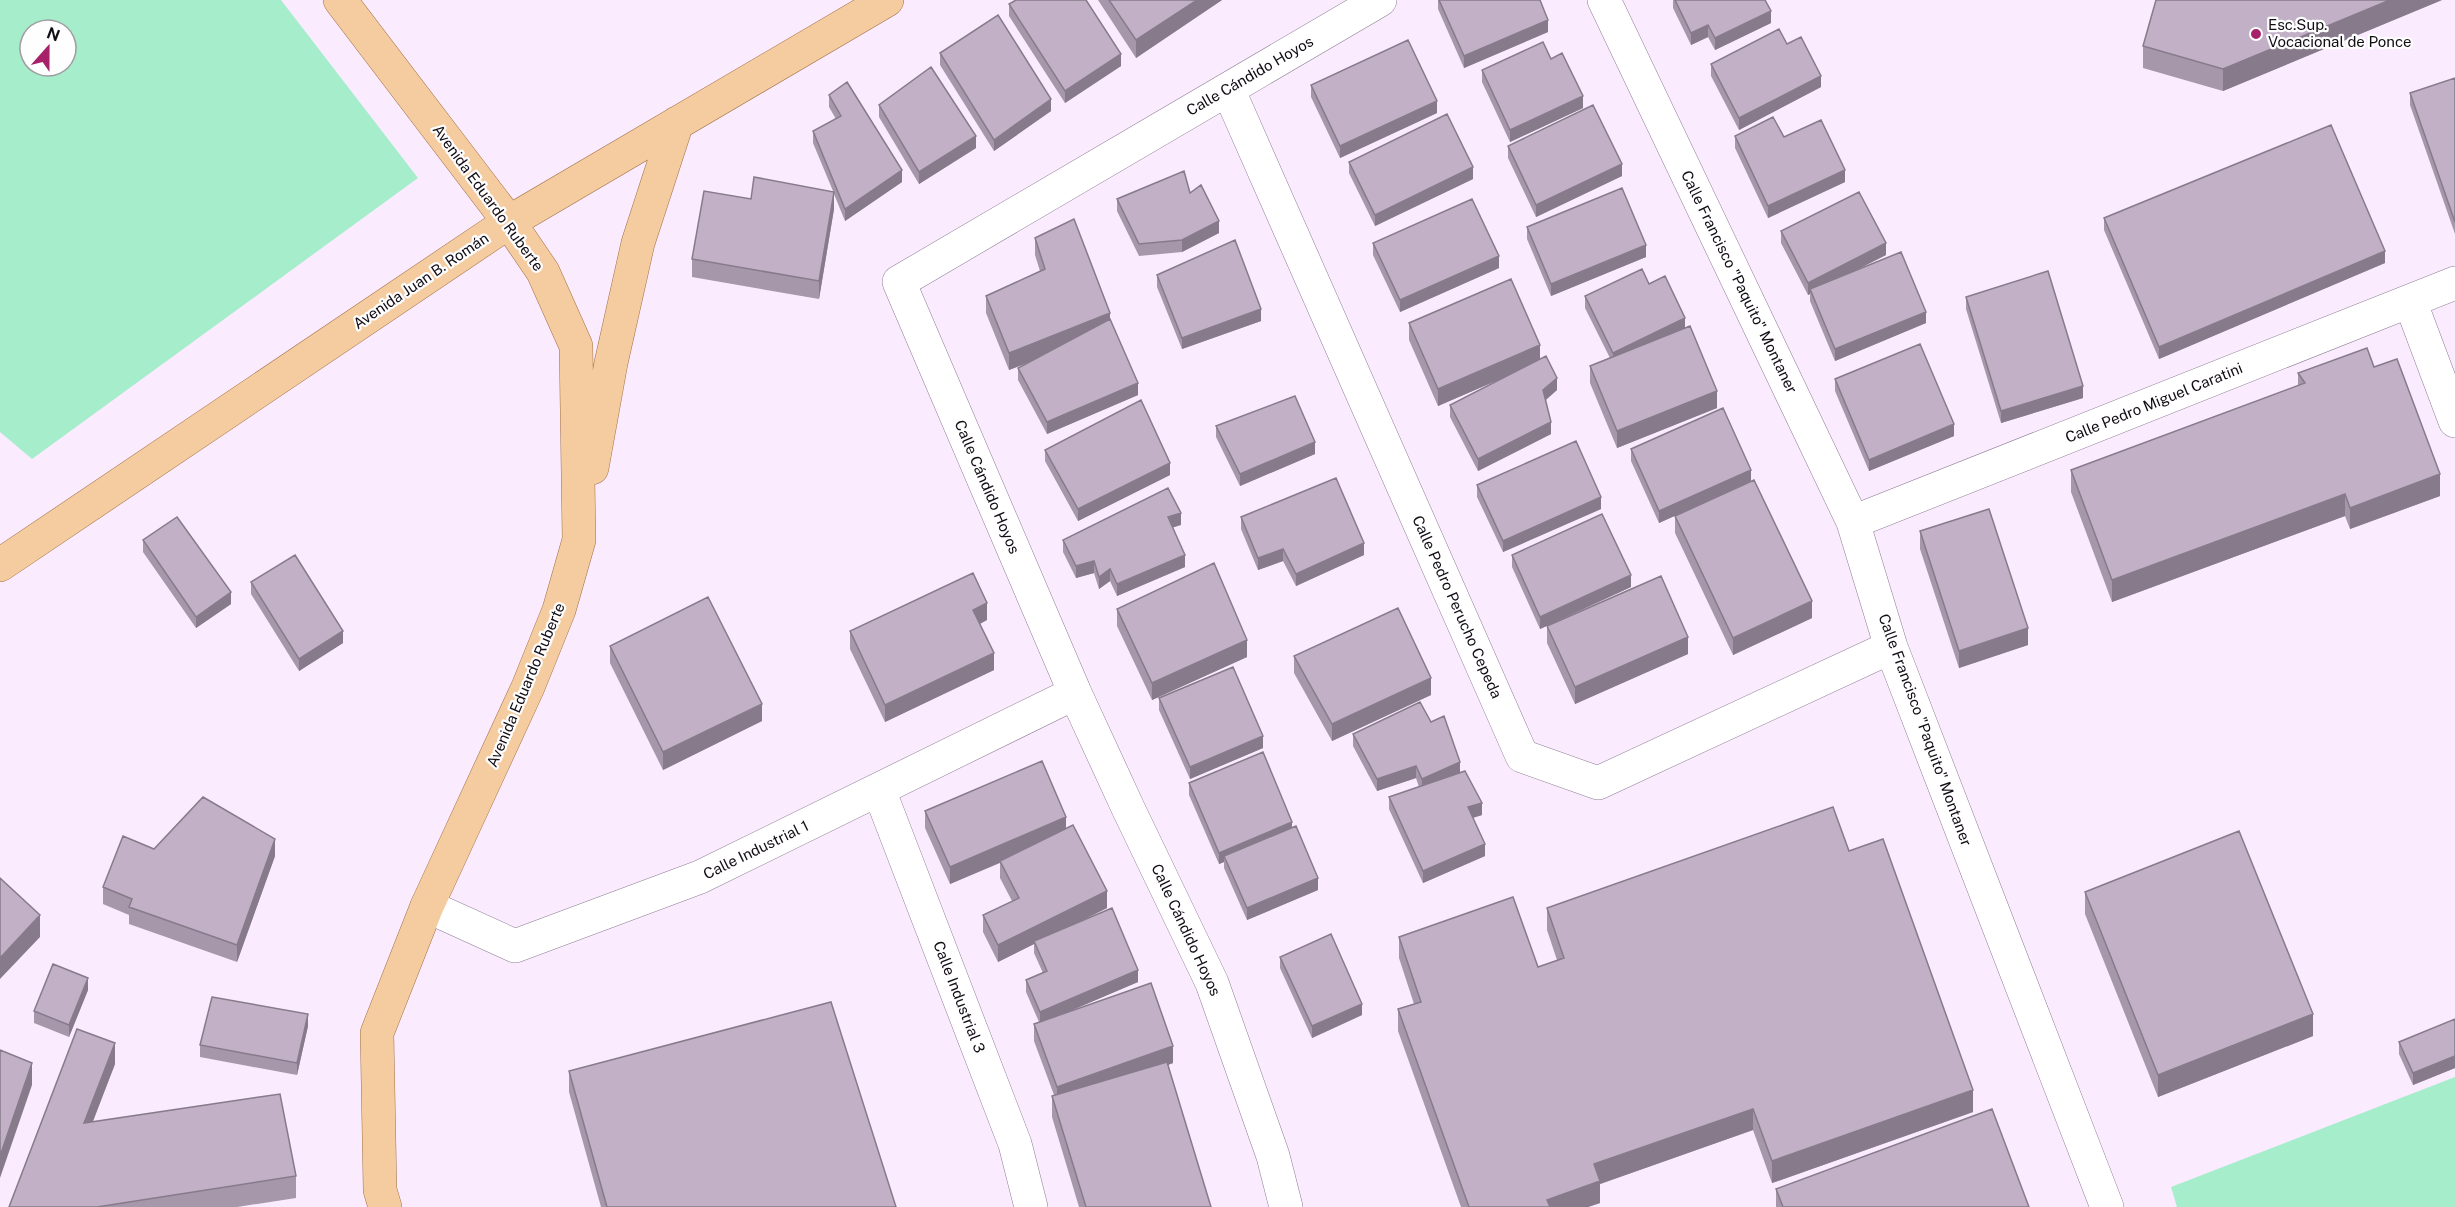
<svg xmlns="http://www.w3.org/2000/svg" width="2455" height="1207" font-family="'Public Sans',sans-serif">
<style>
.green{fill:#a6edcc;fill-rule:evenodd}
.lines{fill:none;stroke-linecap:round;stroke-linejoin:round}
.minor-casing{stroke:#8f7f94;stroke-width:34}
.primary-casing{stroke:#a17146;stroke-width:34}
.minor{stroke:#fff;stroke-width:33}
.primary{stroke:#f5cba0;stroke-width:33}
.wall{fill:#a697aa}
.shaded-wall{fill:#877b8b}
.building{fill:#c1b0c6;stroke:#877b8b;stroke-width:1.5}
.poi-dot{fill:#a7206a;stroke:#fefefe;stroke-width:2}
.labels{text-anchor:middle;stroke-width:4.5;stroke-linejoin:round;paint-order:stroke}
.poi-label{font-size:15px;fill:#120c14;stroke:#fefefe;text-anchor:start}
.street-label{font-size:15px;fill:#120c14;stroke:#fefefe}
</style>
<rect width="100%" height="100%" fill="#faebfe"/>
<!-- green -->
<path class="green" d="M0,0h281l137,178 -386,281 -32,-27zM30,30h36v36h-36z
M2455,1077v130h-278l-6,-20z"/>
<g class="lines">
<defs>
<path id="minor" d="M1604,0l249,522 38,125 216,560
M1228,89l294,667 76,27 293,-136
M2410,301l45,120
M1853,522l602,-239
M879,790l136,354 16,63
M427,906l88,40 185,-69 375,-184
M1286,1207l-13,-51 -61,-173 -84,-175 -53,-115 -176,-411 481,-282"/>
<path id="primary" d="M340,0l169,222 34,50 33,74 3,194 -20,70 -31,77 -101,219 -50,127 3,157 5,17
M592,468l19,-105 27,-120 39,-120
M0,565l509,-343 378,-222"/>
</defs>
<!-- minor casing -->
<use href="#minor" class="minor-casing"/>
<!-- primary casing -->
<use href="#primary" class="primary-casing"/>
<!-- minor -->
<use href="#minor" class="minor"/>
<!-- primary -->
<use href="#primary" class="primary"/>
</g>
<!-- wall -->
<path class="wall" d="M1098,0h124l-86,58z
M1438,0h102l8,32 -84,36 -26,-59z
M1673,0h92l6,23 -56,27 -7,-13 -17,8 -18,-37z
M2442,0l-219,91 -80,-23v-22z
M1009,4l112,62 -56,37 -56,-87z
M1787,44l34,43 -82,43 -28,-54v-12z
M940,53l111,58 -57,40 -54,-86z
M1551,59l32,49 -73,34 -28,-60v-12z
M2455,78v156l-45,-129v-12z
M1311,85l126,28 -97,45 -29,-61z
M829,95l73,87 -57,39 -11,-27v15l-15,90 -127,-22v-18l59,-60 82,-8 -20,-48v-12l23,-12 -7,-12z
M879,105l97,43 -57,36 -40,-67z
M1735,136l110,46 -77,36 -33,-70z
M1508,146l114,30 -86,41 -28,-59z
M1349,162l124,17 -98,47 -26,-53z
M1190,193l29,40 -37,19 -43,4 -22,-45v-12z
M2104,218l281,45 -226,96 -55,-129z
M1527,227l119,30 -95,39 -24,-57z
M1781,231l105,24 -28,14 68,54 -91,38 -25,-60v-7l-2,1 -27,-52z
M1035,238l75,81 28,76 -91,39 -29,-54v-12l12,-6 -21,8 -23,-57v-17l54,-25 -5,-16z
M1373,243l126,25 -99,44 -27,-57z
M1157,275l104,46 -79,28 -25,-62z
M1585,296l100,32 32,80 -100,40 -27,-65v-17l20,-8 -25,-50z
M1966,297l117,101 -82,25 -35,-114z
M1409,323l131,36 17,31 -11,10 5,34 -73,37 -28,-54v-12l59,-30 -71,31 -29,-66z
M2374,367l66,129 -90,33 -5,-13 -233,86 -41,-110v-22l227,-84v-13z
M1835,379l119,57 -85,35 -34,-80z
M1216,426l99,28 -75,32 -24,-49z
M1631,449l120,32 61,137 -79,37 -58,-122v-17l53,-24 -69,31 -28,-62z
M1045,450l125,25 -92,46 -33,-60z
M1477,485l124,24 -98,43 -26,-55z
M1241,517l123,38 -68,31 -13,-25 -25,9 -17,-41z
M1181,525l-8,2 12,40 -68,29 -7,-15 -11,8 -5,-16 -18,5 -13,-26v-12z
M1920,531l108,114 -69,23 -39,-119z
M143,540l88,64 -35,24 -53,-76z
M1512,555l119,32 -91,42 -28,-62z
M251,582l92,61 -44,28 -48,-77z
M1117,609l130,48 -95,43 -35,-74z
M987,620l-7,4 14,46 -109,52 -35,-73v-18z
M1547,626l141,28 -113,50 -28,-61z
M610,646l152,75 -99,49 -53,-107z
M1294,656l137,39 -99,46 -38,-68z
M1159,698l104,50 -73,31 -31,-69z
M1353,734l107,39 22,42 -9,3 12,38 -62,27 -34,-74v-12l30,-10 -3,-9 -39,13 -24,-45z
M1189,783l103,44 26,63 -71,30 -23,-52v-6l-5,2 -30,-69z
M925,811l141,17 41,80 -31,15 62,59 -76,32 111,49 -5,2 43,142h-132l-27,-90v-21l2,-1 -20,-54v-17l5,-2 -13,-30v-12l17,-7 -9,-20v-9l-36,18 -15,-30v-17l29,-14 -12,-23v-15l-50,21 -25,-56z
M1849,851l124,261 -201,71 -19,-53 -153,54v19l-12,4h-127l-63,-176v-22l16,-5 -15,-46v-21l139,30 19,-7 -10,-30v-22z
M275,856l-38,106 -108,-38v-9l-26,-11v-17z
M2085,892l228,144 -155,61 -73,-183z
M1280,957l82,58 -50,23 -32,-70z
M88,990l-19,47 -35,-14v-12z
M2455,1019v49l-42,17 -14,-31v-12z
M308,1026l-11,49 -97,-18v-12z
M115,1064l-23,58 204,54v22l-59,9h-228z
M569,1071l327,136h-295l-32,-115z
M1776,1189l253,18h-253z"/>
<!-- shaded-wall -->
<path class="shaded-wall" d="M1197,0h25l-86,58v-18z
M2390,0h52l-219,91v-22z
M1771,11v12l-56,27v-12z
M1548,20v12l-84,36v-12z
M1708,25v12l-17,8v-12z
M1121,54v12l-56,37v-12z
M1821,76v11l-82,43v-12z
M1583,96v12l-73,34v-12z
M1051,99v12l-57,40v-11z
M1437,101v12l-97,45v-12z
M976,136v12l-57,36v-12z
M1622,164v12l-86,41v-12z
M1473,167v12l-98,47v-11z
M902,170v12l-57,39v-12z
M1845,170v12l-77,36v-12z
M834,192v17l-15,90v-18z
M1219,221v12l-37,19v-12z
M1886,243v12l-75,38 -1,-4v5l-2,1v-12z
M1646,245v12l-95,39v-12z
M2385,251v12l-226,96v-12z
M1499,256v12l-99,44v-12z
M1261,309v12l-79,28v-11z
M1926,312v11l-91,38v-12z
M1110,313v17l-101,40v-17z
M1685,318v12l-72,34v-11z
M1540,345v17l-102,44v-17z
M1557,378v12l-14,12v-12z
M1138,383v12l-91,39v-12z
M2083,386v12l-82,25v-12z
M1717,391v17l-100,40v-17z
M1551,422v12l-73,37v-12z
M1954,424v12l-85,35v-11z
M1315,442v12l-75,32v-12z
M1170,463v12l-92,46v-12z
M1751,470v11l-92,42v-12z
M2440,474v22l-90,33v-21z
M2345,494v22l-233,86v-22z
M1601,497v12l-98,43v-11z
M1181,513v12l-13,4v-12z
M1364,543v12l-68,31v-12z
M1283,549v12l-25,9v-12z
M1185,555v12l-68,29v-12z
M1094,561v12l-18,5v-12z
M1110,569v12l-11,8v-12z
M1631,575v12l-91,42v-12z
M231,592v12l-35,24v-11z
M1812,601v17l-79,37v-17z
M987,603v17l-14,7v-17z
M2028,628v17l-69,23v-17z
M343,631v12l-44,28v-12z
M1688,637v17l-113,50v-17z
M1247,640v17l-95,43v-17z
M994,653v17l-109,52v-17z
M1431,678v17l-99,46v-17z
M762,704v17l-99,49v-18z
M1263,736v12l-73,31v-12z
M1460,762v11l-38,18v-12z
M1416,766v12l-39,13v-12z
M1482,803v12l-14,4v-12z
M1066,817v17l-116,50v-17z
M1292,822v11l-68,23v6l-5,2v-11z
M275,839v17l-38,106v-17z
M1485,844v12l-62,27v-12z
M1318,878v12l-71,30v-12z
M1107,891v17l-72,36 -1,-3v3l-36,18v-17z
M40,915v22l-40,42v-21z
M1138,970v12l-98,42v-12z
M88,978v12l-19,47v-12z
M1362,1004v11l-50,23v-12z
M308,1014v12l-11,49v-12z
M2313,1014v22l-155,61v-22z
M115,1043v21l-31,81v-22z
M1173,1046v17l-116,41v-17z
M2455,1056v12l-42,17v-12z
M32,1063v22l-32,93v-22z
M1973,1090v22l-201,71v-22z
M1753,1109v21l-153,54v19l-12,4h-41v-7l47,-36z"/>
<!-- building -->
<path class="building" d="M1016,0h70l35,54 -56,37 -56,-87z
M1109,0h88l-61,40z
M1439,0h101l8,20 -84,36z
M1675,0h90l6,11 -56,27 -7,-13 -17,8z
M2156,0h234l-167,69 -80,-23z
M998,15l53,84 -57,41 -54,-87z
M1779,29l8,15 14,-7 20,39 -82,42 -28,-54z
M1408,40l29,61 -97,45 -29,-61z
M1543,42l8,17 11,-6 21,43 -73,34 -28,-60z
M931,67l45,69 -57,36 -40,-67z
M2455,78v144l-45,-129z
M847,82l55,88 -57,39 -32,-78 28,-15 -12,-21z
M1593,105l29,59 -86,41 -28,-59z
M1447,114l26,53 -98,48 -26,-53z
M1773,117l11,20 37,-17 24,50 -77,36 -33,-70z
M2331,125l54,126 -226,96 -55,-129z
M1184,171l6,22 11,-8 18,36 -37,19 -43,4 -22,-45z
M754,177l80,15 -15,89 -127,-22 12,-68 47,8z
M1622,188l24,57 -95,39 -24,-57z
M1859,192l27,51 -78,40 -27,-52z
M1472,199l27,57 -99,44 -27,-57z
M1074,219l36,94 -101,40 -23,-57 59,-27 -10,-31z
M1235,240l26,69 -79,29 -25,-63z
M1901,252l25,60 -91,37 -25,-60z
M1642,269l7,15 16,-8 20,42 -72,35 -28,-57z
M2048,271l35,115 -82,25 -35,-114z
M1511,279l29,66 -102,44 -29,-66z
M1110,319l28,64 -91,39 -29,-54z
M1690,326l27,65 -100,40 -27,-65z
M1920,344l34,80 -85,36 -34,-81z
M2367,348l7,19 23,-8 43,115 -90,34 -5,-14 -233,86 -41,-110 234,-87 -7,-10z
M1546,356l11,22 -14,12 8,32 -73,37 -28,-54z
M1295,396l20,46 -75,32 -24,-48z
M1141,400l29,63 -92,46 -33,-59z
M1723,408l28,62 -92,41 -28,-62z
M1576,441l25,56 -98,44 -26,-56z
M1336,478l28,65 -68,31 -13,-25 -25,9 -17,-41z
M1754,480l58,121 -79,37 -58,-122z
M1168,488l13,25 -13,4 17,38 -68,29 -7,-15 -11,8 -5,-16 -18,5 -13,-26z
M1989,509l39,119 -69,23 -39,-120z
M1602,514l29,61 -91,42 -28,-62z
M177,517l54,75 -35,25 -53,-77z
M295,555l48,76 -44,28 -48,-77z
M1214,563l33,77 -95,43 -35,-74z
M973,573l14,30 -14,7 21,43 -109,52 -35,-74z
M1661,576l27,61 -113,50 -28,-61z
M708,597l54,107 -99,48 -53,-106z
M1398,608l33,70 -99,46 -38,-68z
M1233,667l30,69 -73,31 -31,-69z
M1420,702l11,20 13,-6 16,46 -38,17 -6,-13 -39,13 -24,-45z
M1263,752l29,70 -73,31 -30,-70z
M1042,761l24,56 -116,50 -25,-56z
M1465,771l17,32 -14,4 17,37 -62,27 -34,-74z
M203,797l72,42 -38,106 -108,-38 3,-8 -29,-12 20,-51 31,13z
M1833,807l16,44 34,-12 90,251 -201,71 -19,-52 -159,55 6,17 -53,19 3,7h-81l-71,-198 23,-7 -22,-65 114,-40 25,70 26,-9 -17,-50z
M1073,825l34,66 -109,54 -15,-30 36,-17 -19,-37z
M1296,826l22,52 -71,30 -23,-52z
M2239,831l74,183 -155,61 -73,-183z
M0,878l40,37 -40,43z
M1112,908l26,62 -98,42 -14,-32 21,-9 -13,-30z
M1331,934l31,70 -50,22 -32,-69z
M53,964l35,14 -19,47 -35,-14z
M1151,983l22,63 -116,41 -23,-63z
M212,997l96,17 -11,49 -97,-18z
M831,1002l65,205h-289l-38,-136z
M2455,1019v37l-42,17 -14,-31z
M77,1029l38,14 -31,80 196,-29 16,82 -199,31h-88z
M0,1050l32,13 -32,93z
M1167,1062l44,145h-125l-34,-111z
M1992,1109l37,98h-246l-7,-18z"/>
<!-- markers -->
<circle class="poi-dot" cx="2256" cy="34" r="6"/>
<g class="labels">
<!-- poi labels -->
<g class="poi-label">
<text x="2268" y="30">Esc.Sup.<tspan x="2268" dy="17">Vocacional de Ponce</tspan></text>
</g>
<!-- street labels -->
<g class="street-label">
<text transform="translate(1250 76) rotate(-30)" y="5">Calle Cándido Hoyos</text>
<text transform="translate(488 198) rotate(54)" y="5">Avenida Eduardo Ruberte</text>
<text transform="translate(421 281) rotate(-34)" y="5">Avenida Juan B. Román</text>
<text transform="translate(1739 282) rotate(64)" y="5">Calle Francisco "Paquito" Montaner</text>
<text transform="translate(2154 403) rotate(-22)" y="5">Calle Pedro Miguel Caratini</text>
<text transform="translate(987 487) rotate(67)" y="5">Calle Cándido Hoyos</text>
<text transform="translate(1457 607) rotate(66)" y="5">Calle Pedro Perucho Cepeda</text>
<text transform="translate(526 685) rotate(-67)" y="5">Avenida Eduardo Ruberte</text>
<text transform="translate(1925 730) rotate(70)" y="5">Calle Francisco "Paquito" Montaner</text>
<text transform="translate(756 850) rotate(-26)" y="5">Calle Industrial 1</text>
<text transform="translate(1186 930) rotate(65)" y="5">Calle Cándido Hoyos</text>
<text transform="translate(959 997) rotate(69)" y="5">Calle Industrial 3</text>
</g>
</g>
<!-- north arrow -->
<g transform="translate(48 48) rotate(21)"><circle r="28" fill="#fefefe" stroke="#a09da0" stroke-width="1.5"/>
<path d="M0-4.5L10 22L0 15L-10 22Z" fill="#a7206a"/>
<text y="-9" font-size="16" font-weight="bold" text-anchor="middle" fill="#120c14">N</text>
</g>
</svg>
